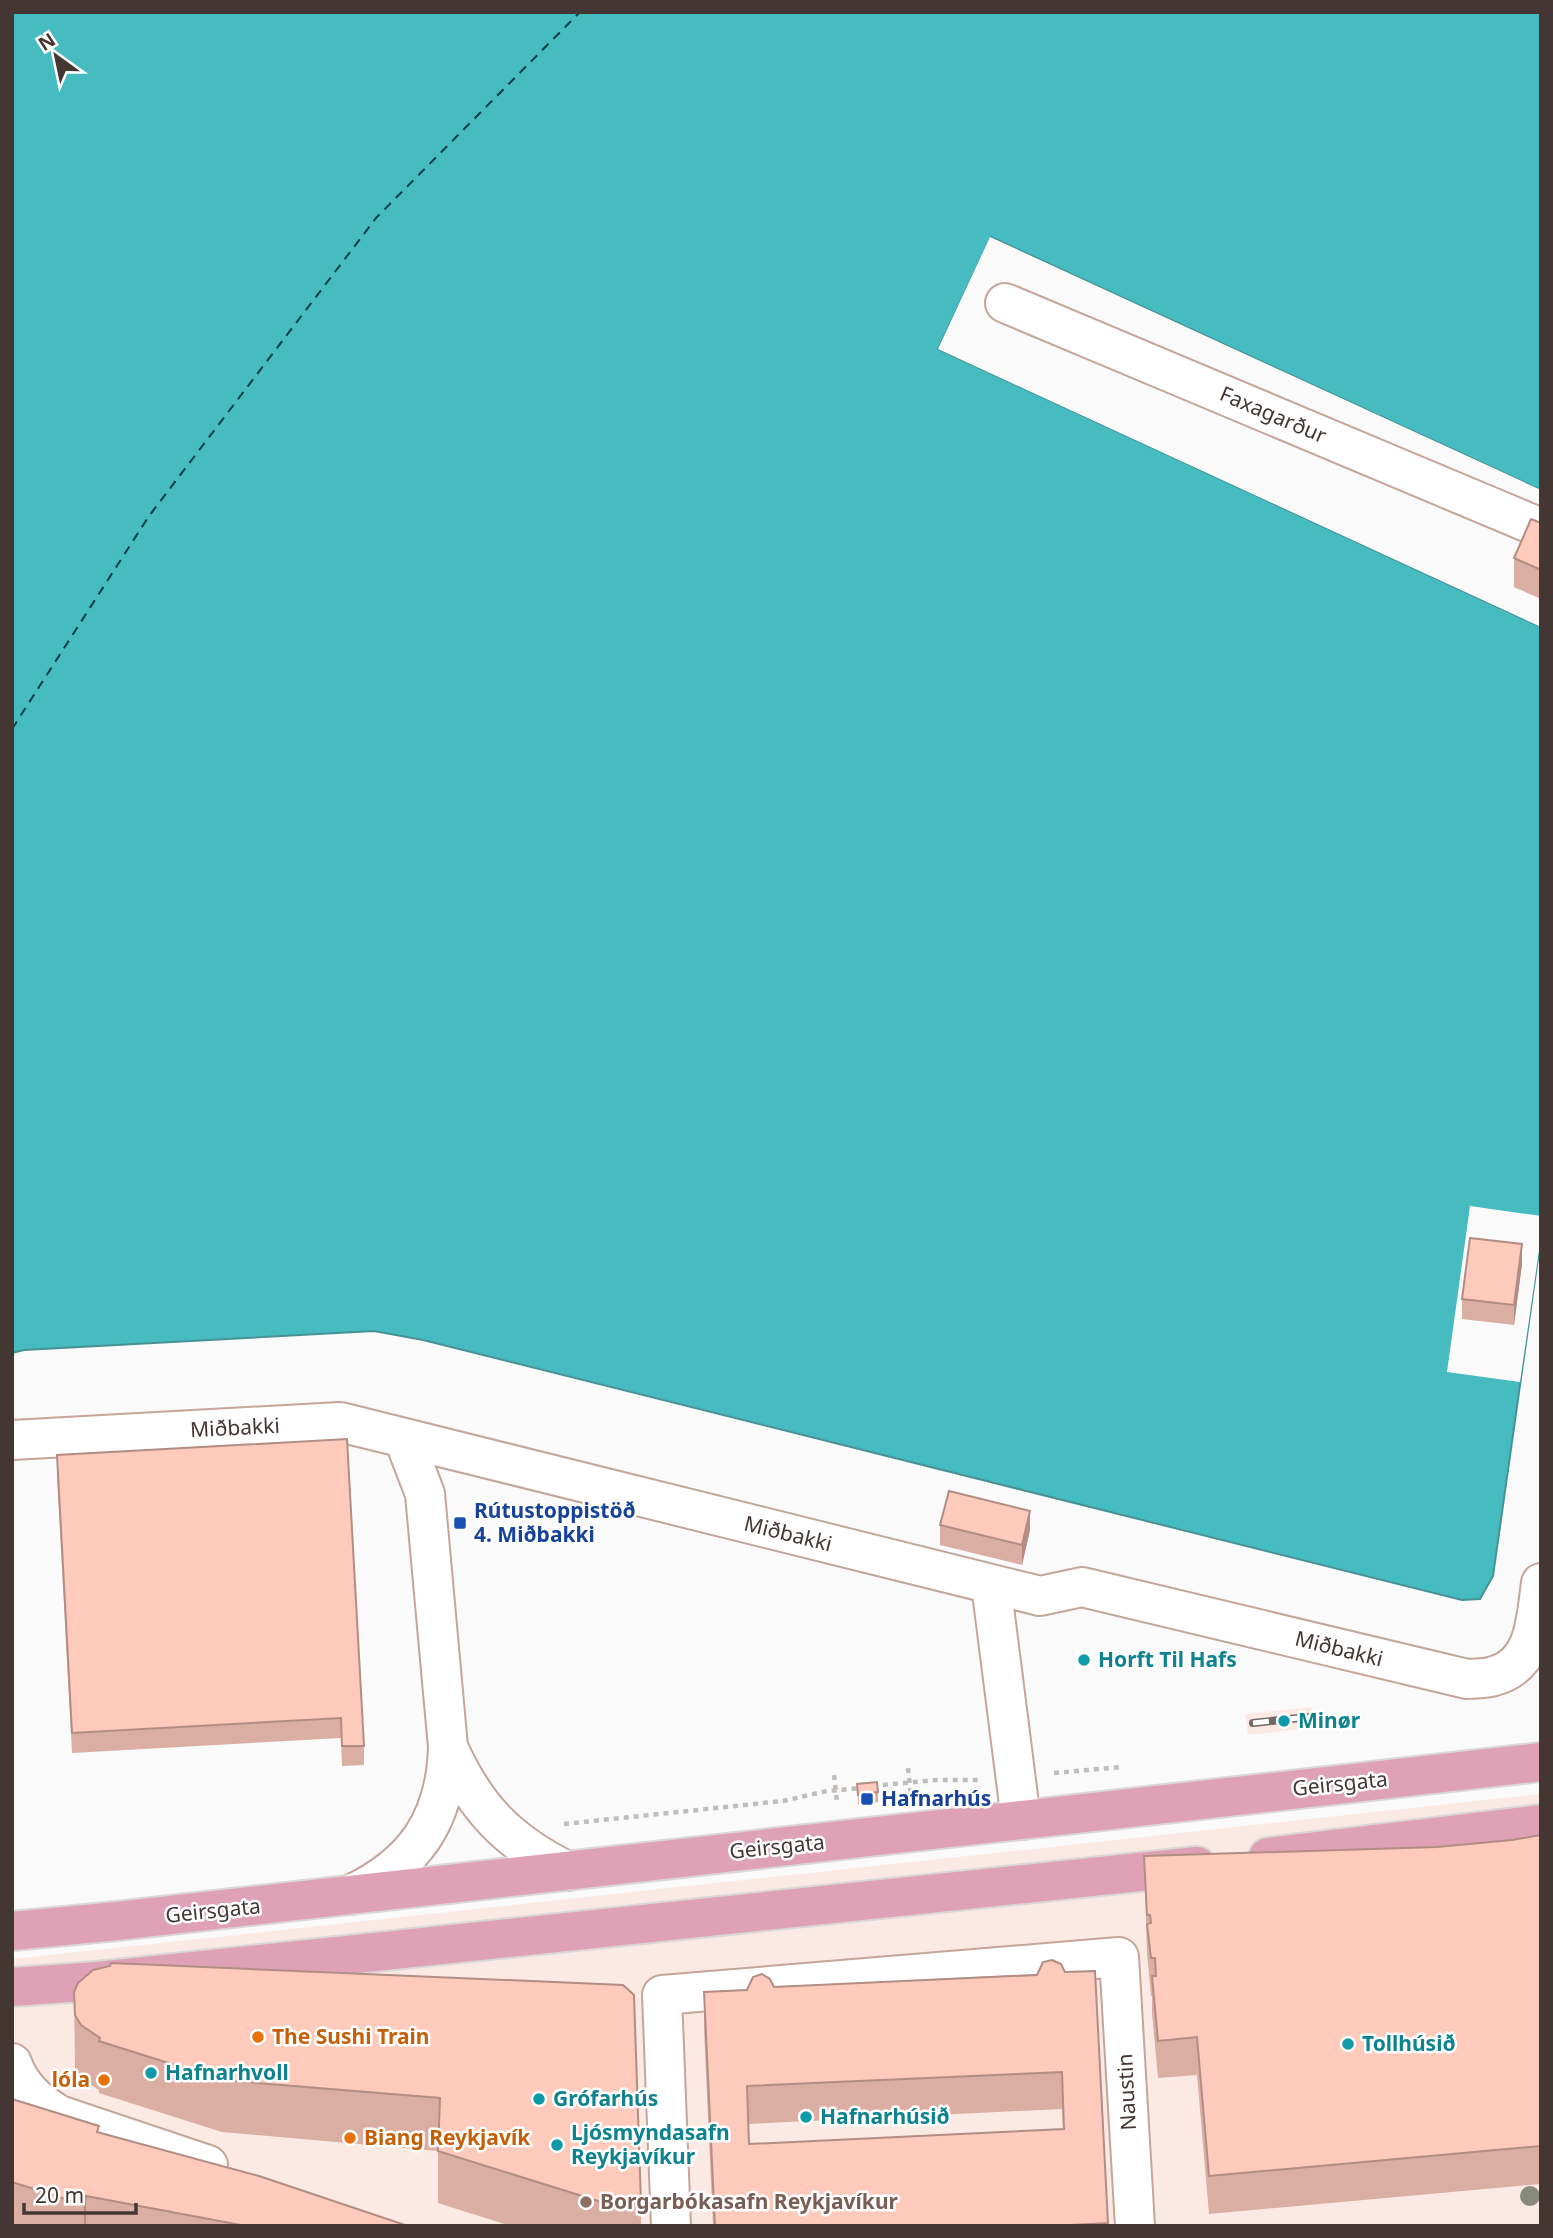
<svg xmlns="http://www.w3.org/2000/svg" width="1553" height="2238" font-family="'Noto Sans',sans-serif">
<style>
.built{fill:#fbeae4}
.water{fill:#46bbc0;stroke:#459395;stroke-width:2}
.pier{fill:#fafafa}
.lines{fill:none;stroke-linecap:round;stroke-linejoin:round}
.ferry{stroke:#043d3f;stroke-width:2;stroke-dasharray:9 7;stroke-linecap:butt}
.minor-casing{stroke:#c5a599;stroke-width:42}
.major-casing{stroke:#dad7d6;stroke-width:42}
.path{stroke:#c1bdbb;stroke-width:4.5;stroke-dasharray:5 5;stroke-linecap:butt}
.minor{stroke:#fff;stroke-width:38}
.major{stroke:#dfa1b5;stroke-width:38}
.rail-casing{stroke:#716764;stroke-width:8}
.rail{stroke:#fff;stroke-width:5;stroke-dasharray:16;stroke-linecap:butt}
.tree{fill:#878a78}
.wall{fill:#daaea2;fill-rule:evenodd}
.shaded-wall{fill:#b28d84}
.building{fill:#fecabc;stroke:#b28d84;stroke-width:2;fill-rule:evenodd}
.transit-dot{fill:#1a4fb4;stroke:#fff;stroke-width:2.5}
.culture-dot{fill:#0f9aa8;stroke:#fff;stroke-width:2.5}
.food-dot{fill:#e8710a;stroke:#fff;stroke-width:2.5}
.education-dot{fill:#8d6e63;stroke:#fff;stroke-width:2.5}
.labels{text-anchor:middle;stroke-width:5;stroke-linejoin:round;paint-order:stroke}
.street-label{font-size:21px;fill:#443632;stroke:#fff}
.transit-label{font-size:21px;font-weight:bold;fill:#164399;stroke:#fff;text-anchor:start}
.culture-label{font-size:21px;font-weight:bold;fill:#0d838f;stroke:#fff;text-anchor:start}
.food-label{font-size:21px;font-weight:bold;fill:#c56008;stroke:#fff;text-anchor:start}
.education-label{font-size:21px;font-weight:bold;fill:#785e54;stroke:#fff;text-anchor:start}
</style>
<rect width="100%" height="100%" fill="#fafafa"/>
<!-- built -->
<path class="built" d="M1311,1707l2,21 -65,7 -3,-21z
M1541,1794v432h-1176l-353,-137v-130z"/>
<!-- water -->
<path class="water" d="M12,12h1529v478l-550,-253 -53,112 603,278v610l-48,339 -13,23 -18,1 -1039,-260 -49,-9 -350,19 -12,3z"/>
<!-- pier -->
<path class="pier" d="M990,237l551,253v4l-549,-252 -49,106 598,275v4l-603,-278z
M1470,1206l71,10v21l-21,145 -73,-10z"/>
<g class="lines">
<!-- ferry -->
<path class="ferry" d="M12,729l137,-213 227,-298 204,-206"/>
<defs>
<path id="minor" d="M1005,303l536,225
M12,1440l328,-18 700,174 42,-9 385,92c9,-1 19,0 27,-3 42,-11 42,-58 47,-93
M991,1584l30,236
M448,1747c27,61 60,95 119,124
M350,1895c65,-30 96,-76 98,-148l-23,-253 -21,-55
M12,2063c8,24 26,39 47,52l149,50
M671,2226l-9,-231 457,-38 16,269"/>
<path id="major" d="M1268,1857l273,-33
M12,1931l105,-10 1424,-159
M12,1987l85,-6 1100,-115"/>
</defs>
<!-- minor casing -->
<use href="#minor" class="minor-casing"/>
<!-- major casing -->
<use href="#major" class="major-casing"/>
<!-- path -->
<path class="path" d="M908,1768l3,27
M1054,1773l68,-6
M834,1775l3,27
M873,1786l63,-6h44
M564,1824l219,-23 44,-10 34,-3"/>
<!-- minor -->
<use href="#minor" class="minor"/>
<!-- major -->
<use href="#major" class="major"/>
<defs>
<path id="rail" d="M1253,1723l55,-6"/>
</defs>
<!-- rail casing -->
<use href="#rail" class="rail-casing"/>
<!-- rail -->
<use href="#rail" class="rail"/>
</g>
<!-- trees -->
<circle class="tree" cx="1530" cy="2196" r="10"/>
<!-- wall -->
<path class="wall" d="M1541,523v76l-27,-12v-29z
M1522,1264l-8,61 -52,-6v-20z
M347,1439l17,307v19l-22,1 -1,-28 -269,15 -15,-278v-20z
M940,1525l90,5 -8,35 -82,-20z
M857,1784l21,8v10l-20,3z
M1541,1835v349l-332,30 -12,-139 -39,3 -6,-65v-17h-1l-4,-43 -3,-97 293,-9 75,-7z
M1095,1971l13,255h-395l-9,-196v-38l70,-5zM1062,2109l1,20 -314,15 -1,-20z
M623,1985l18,218v23h-130l-73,-23v-52l-216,-19 -123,-39v-3l-18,-12 -6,-10 -1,-76z
M12,2099l87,33 309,94h-396z"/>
<!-- shaded-wall -->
<path class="shaded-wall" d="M1522,1244v20l-8,61v-20z
M1030,1511v19l-8,35v-20z
M86,2196v30h-2v-21z"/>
<!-- building -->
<path class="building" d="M1531,519l10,4v47l-27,-12z
M1470,1238l52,6 -8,61 -52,-6z
M347,1439l17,307h-22l-1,-28 -269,15 -15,-278z
M949,1491l81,20 -8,34 -82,-20z
M877,1782l1,10 -20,3 -1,-11z
M1541,1835v311l-332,30 -12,-139 -39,4 -6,-65h4l-1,-18h-4l-4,-34 4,-1 -1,-8h-3l-3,-59 293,-9 75,-7z
M1052,1960l9,4 4,8 30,-1 13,252 -56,3h-337l-11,-234 43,-2 6,-13 9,-3 8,5 4,8 263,-12 6,-13zM1062,2072l2,57 -315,15 -2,-58z
M111,1963l512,22 11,10 7,208 -27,3 -176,-55 2,-53 -218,-18 -123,-39 1,-3 -19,-13 -6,-10 -1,-23 4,-9 15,-13 17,-4z
M12,2099l87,27 -2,6 162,44 149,50h-162l-160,-30 -2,9 -72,-23z"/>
<!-- markers -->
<g class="transit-dot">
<rect x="453" y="1516" width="14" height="14" rx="3.5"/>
<rect x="860" y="1792" width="14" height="14" rx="3.5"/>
</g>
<g class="culture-dot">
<circle cx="1084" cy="1660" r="7"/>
<circle cx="1284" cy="1721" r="7"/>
<circle cx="1348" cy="2044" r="7"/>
<circle cx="151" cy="2073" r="7"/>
<circle cx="539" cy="2099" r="7"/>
<circle cx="806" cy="2117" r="7"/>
<circle cx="557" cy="2145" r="7"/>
</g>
<g class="food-dot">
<circle cx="258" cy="2037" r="7"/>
<circle cx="104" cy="2080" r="7"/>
<circle cx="350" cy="2138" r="7"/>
</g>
<circle class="education-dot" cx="586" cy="2202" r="7"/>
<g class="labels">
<!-- street labels -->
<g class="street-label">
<text transform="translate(1273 415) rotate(23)" y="7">Faxagarður</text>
<text transform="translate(235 1428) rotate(-3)" y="7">Miðbakki</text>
<text transform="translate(788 1534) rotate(14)" y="7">Miðbakki</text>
<text transform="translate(1339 1649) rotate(14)" y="7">Miðbakki</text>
<text transform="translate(1340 1784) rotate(-6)" y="7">Geirsgata</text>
<text transform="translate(777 1847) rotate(-6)" y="7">Geirsgata</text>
<text transform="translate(213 1911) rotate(-6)" y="7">Geirsgata</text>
<text transform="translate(1127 2092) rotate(-93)" y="7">Naustin</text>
</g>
<!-- transit labels -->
<g class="transit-label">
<text x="474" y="1518">Rútustoppistöð<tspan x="474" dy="24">4. Miðbakki</tspan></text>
<text x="881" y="1806">Hafnarhús</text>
</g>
<!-- culture labels -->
<g class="culture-label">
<text x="1098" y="1667">Horft Til Hafs</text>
<text x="1298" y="1728">Minør</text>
<text x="1362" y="2051">Tollhúsið</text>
<text x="165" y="2080">Hafnarhvoll</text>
<text x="553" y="2106">Grófarhús</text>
<text x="820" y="2124">Hafnarhúsið</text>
<text x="571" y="2140">Ljósmyndasafn<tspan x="571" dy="24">Reykjavíkur</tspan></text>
</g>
<!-- food labels -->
<g class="food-label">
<text x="272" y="2044">The Sushi Train</text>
<text x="90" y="2087" text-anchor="end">lóla</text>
<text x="364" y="2145">Biang Reykjavík</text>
</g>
<!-- education labels -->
<g class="education-label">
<text x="600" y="2209">Borgarbókasafn Reykjavíkur</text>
</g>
</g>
<!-- border -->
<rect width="1553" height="2238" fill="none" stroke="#443632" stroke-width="28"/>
<!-- north arrow -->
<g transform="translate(56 56) rotate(327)" stroke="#ffffff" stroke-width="5" paint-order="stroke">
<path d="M0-5L12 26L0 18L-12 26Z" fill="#443632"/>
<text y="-10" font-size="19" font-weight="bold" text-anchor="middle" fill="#443632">N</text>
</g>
<!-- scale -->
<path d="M24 2203v10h112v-10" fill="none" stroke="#443632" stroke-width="3.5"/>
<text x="35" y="2203" font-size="21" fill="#443632" stroke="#ffffff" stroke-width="5" paint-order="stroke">20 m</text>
</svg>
